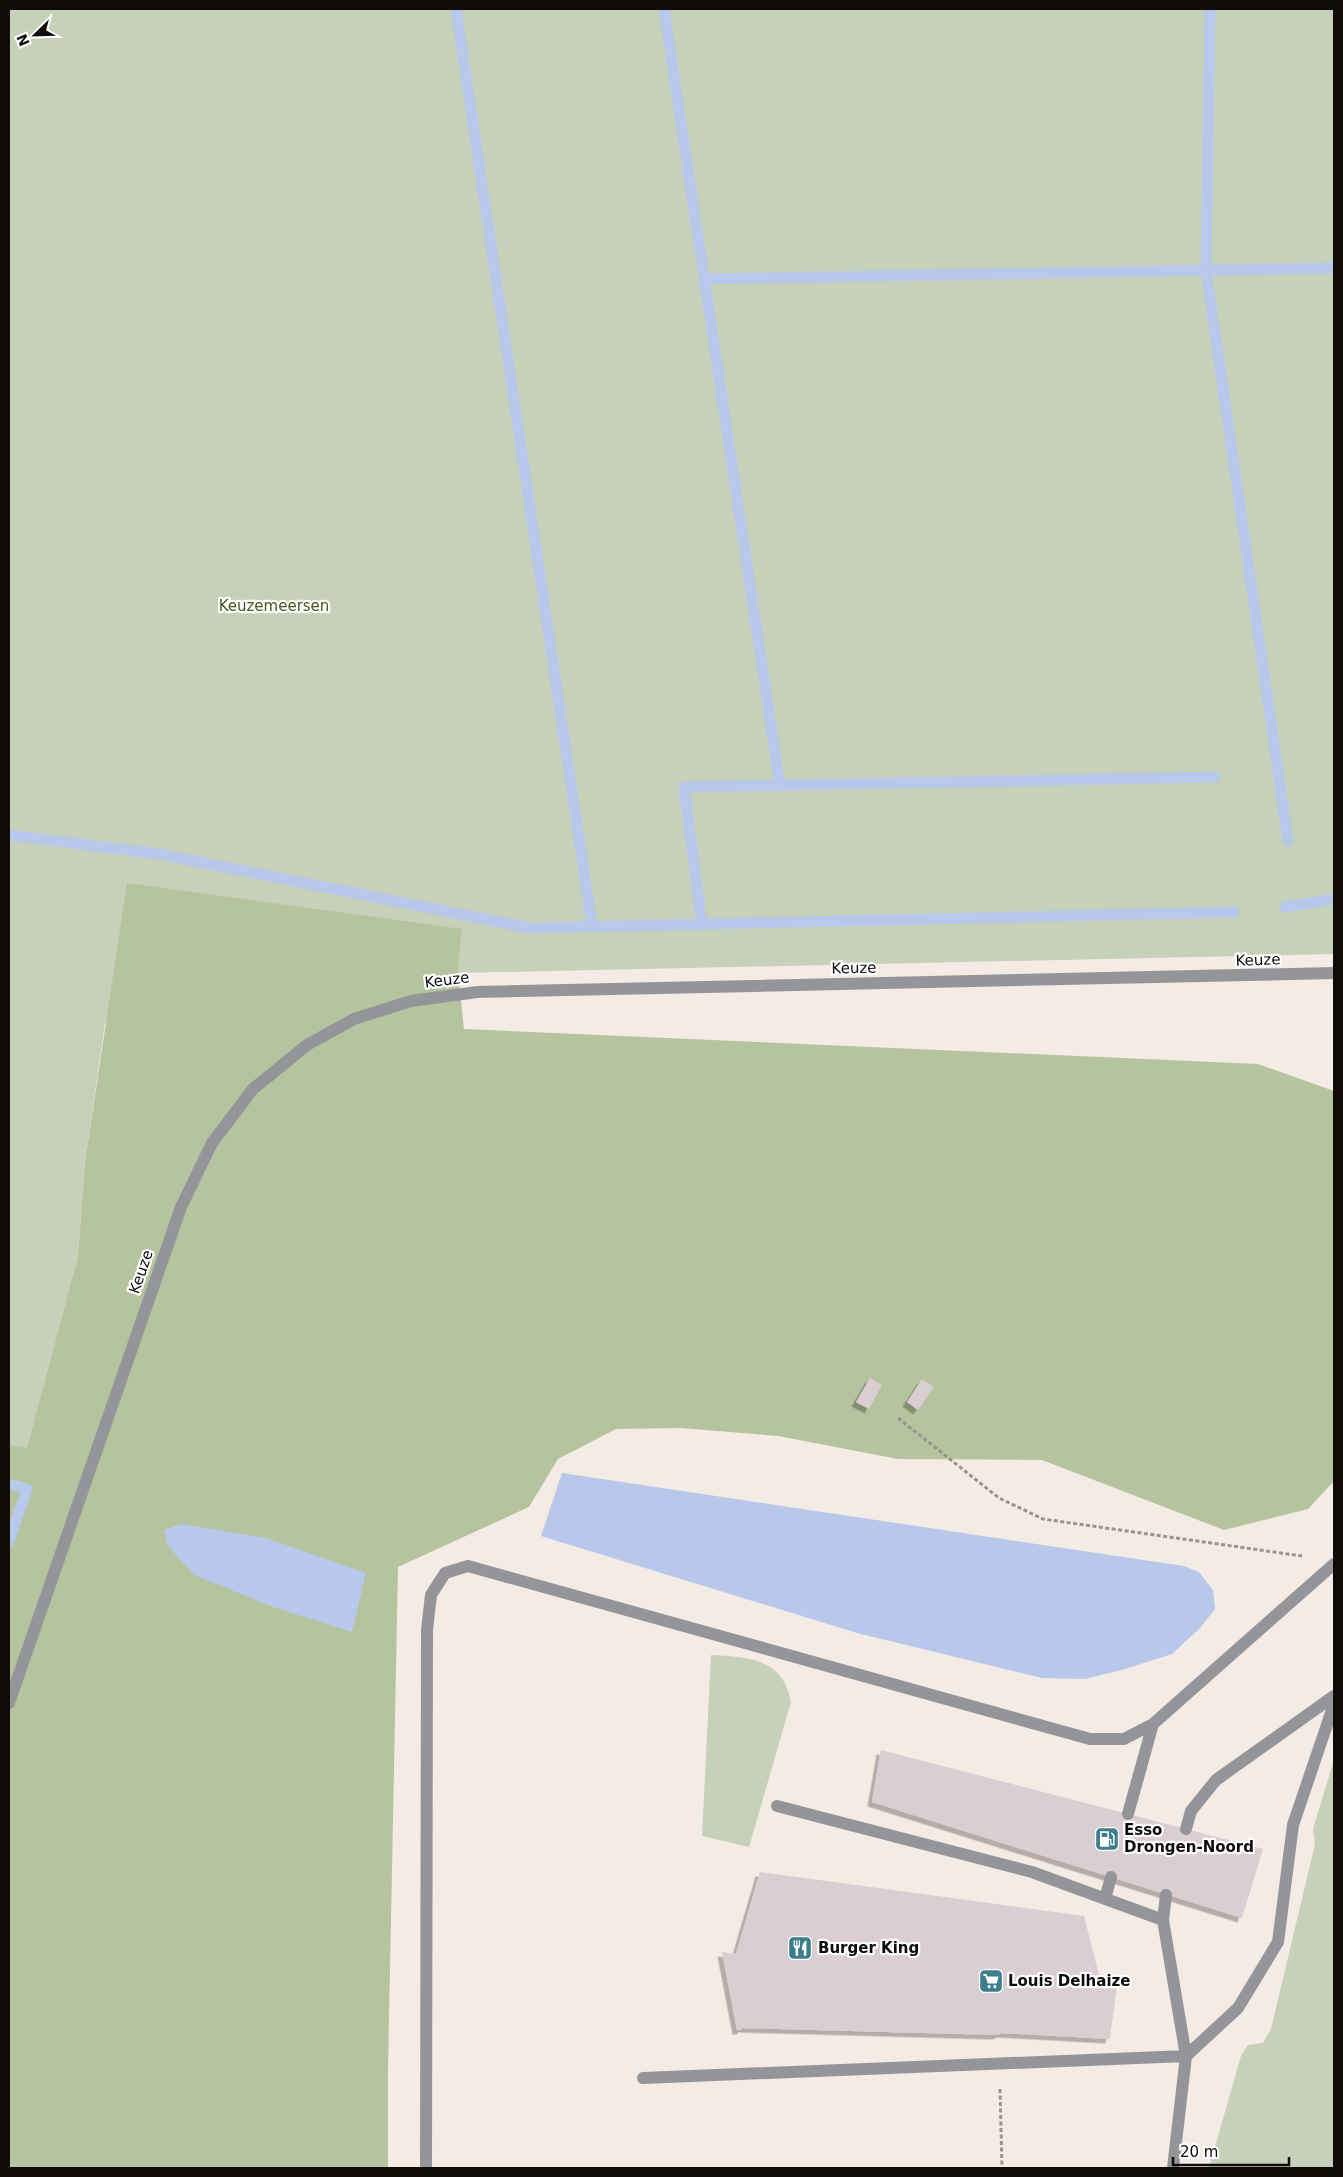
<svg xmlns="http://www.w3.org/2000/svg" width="1343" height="2177" font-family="'DejaVu Sans',sans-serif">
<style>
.green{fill:#c7d0b8}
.forest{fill:#b6c39f}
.water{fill:#b7c8eb}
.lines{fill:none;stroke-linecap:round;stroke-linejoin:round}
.stream{stroke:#b7c8eb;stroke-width:11}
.building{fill:#daced2;filter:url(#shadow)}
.path{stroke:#99928e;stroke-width:3;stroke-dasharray:4 2.5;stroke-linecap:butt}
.lane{stroke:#939599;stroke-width:12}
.street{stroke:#939599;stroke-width:12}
.labels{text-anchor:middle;stroke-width:4.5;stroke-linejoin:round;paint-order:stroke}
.park-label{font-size:15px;fill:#46561f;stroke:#fff}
.street-label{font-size:15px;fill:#0e0b09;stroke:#fff}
.poi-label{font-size:15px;font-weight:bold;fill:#0e0b09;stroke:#fff;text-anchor:start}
</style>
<defs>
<filter id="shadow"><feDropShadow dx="-4.5" dy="4.5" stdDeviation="0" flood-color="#0004"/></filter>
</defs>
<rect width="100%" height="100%" fill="#f5ebe5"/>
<!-- green -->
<path class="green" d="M9,9h1325v945l-876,19 4,-44 -357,94 -20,139 -7,94 -51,193 -18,-4z
M711,1655c38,2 72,3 80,47l-42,145 -47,-11z
M1334,1760v408h-125l32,-112 7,-11 15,-2 8,-14 44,-185 -2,-15z"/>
<!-- forest -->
<path class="forest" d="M127,883l335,46 -4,44 6,56 794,35 76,27v390l-26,28 -84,21 -182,-70 -144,-1 -120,-23 -98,-8 -64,1 -58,30 -29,48 -131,60 -10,504v97h-379v-723l18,3 51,-192 7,-94z"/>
<!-- water -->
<path class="water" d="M562,1473l622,93 15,6 14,18 2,19 -15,19 -28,26 -50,16 -37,9 -43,-1 -185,-45 -316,-97z
M181,1524l85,14 100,35 -14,59 -79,-25 -79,-32 -27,-30 -3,-15z"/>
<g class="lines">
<!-- stream -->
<path class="stream" d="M456,9l136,917
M664,9l116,777
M1210,9l-4,261 82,571
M704,279l630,-11
M9,835l150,19 370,74 705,-16
M1285,907l49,-8
M702,924l-18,-137 531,-10
M9,1484l18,5 -18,52"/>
</g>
<!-- building -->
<path class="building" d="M870,1378l12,7 -13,24 -13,-7z
M922,1379l12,8 -16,23 -11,-8z
M881,1750l382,99 -21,69 -370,-116z
M760,1872l324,44 16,63 13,1v-2h5l-8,61 -108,-6 -5,2 -255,-7v2h-5l-15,-78 14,2z"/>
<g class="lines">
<!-- path -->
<path class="path" d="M898,1418l101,80 44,21 259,37
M1000,2089l2,79"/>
<!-- lane -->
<path class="lane" d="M777,1806l255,66 131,48
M1128,1814l25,-90
M1186,1829l5,-18 25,-31 118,-84
M1166,1895l-3,25 23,136 -13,112
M1105,1899l6,-22
M643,2078l543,-22 52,-48 40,-66 15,-117 41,-121
M426,2168l1,-538 4,-35 14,-22 23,-7 622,173h34l29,-15 181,-160"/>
<!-- street -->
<path class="street" d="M9,1703l172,-496 31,-64 41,-54 54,-44 47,-26 57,-18 66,-9 857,-19"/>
</g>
<!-- icons -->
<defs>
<symbol id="fuel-square" viewBox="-11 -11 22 22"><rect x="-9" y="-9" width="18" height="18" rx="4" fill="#3b7f8d" stroke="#fff"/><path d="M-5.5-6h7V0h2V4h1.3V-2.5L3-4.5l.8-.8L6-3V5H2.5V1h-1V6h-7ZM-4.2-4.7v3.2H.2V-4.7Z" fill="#fff"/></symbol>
<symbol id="restaurant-square" viewBox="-11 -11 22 22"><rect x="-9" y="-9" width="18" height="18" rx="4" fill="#3b7f8d" stroke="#fff"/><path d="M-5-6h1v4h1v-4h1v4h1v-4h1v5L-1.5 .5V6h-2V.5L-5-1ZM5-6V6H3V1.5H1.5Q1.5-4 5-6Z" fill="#fff"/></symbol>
<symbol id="supermarket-square" viewBox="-11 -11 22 22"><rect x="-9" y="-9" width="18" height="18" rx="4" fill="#3b7f8d" stroke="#fff"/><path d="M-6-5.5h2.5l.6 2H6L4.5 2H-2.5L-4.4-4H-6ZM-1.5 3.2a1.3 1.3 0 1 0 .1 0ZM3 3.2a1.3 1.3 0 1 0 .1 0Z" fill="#fff"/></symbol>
</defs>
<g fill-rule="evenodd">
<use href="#fuel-square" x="1093" y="1825" width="28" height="28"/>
<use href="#restaurant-square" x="786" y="1934" width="28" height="28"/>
<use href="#supermarket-square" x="977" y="1967" width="28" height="28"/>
</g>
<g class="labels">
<!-- park labels -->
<g class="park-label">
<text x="274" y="611">Keuzemeersen</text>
</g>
<!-- street labels -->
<g class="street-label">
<text transform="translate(1258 960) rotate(-2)" y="5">Keuze</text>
<text transform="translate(854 968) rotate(-1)" y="5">Keuze</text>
<text transform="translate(447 980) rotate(-7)" y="5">Keuze</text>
<text transform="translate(141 1272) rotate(-71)" y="5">Keuze</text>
</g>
<!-- poi labels -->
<g class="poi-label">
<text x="1124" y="1835">Esso<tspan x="1124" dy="17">Drongen-Noord</tspan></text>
<text x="818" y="1953">Burger King</text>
<text x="1008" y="1986">Louis Delhaize</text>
</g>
</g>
<!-- border -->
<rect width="1343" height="2177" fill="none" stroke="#0e0b09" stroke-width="20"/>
<!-- north arrow -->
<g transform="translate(35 35) rotate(247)" stroke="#ffffff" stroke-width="4" paint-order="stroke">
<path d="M0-4L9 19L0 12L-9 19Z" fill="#0e0b09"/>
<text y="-8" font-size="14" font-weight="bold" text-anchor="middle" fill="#0e0b09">N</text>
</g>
<!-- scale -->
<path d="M1173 2157v8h116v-8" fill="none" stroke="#0e0b09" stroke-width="2.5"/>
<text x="1180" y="2157" font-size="15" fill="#0e0b09" stroke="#ffffff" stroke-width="4" paint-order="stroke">20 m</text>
</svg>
